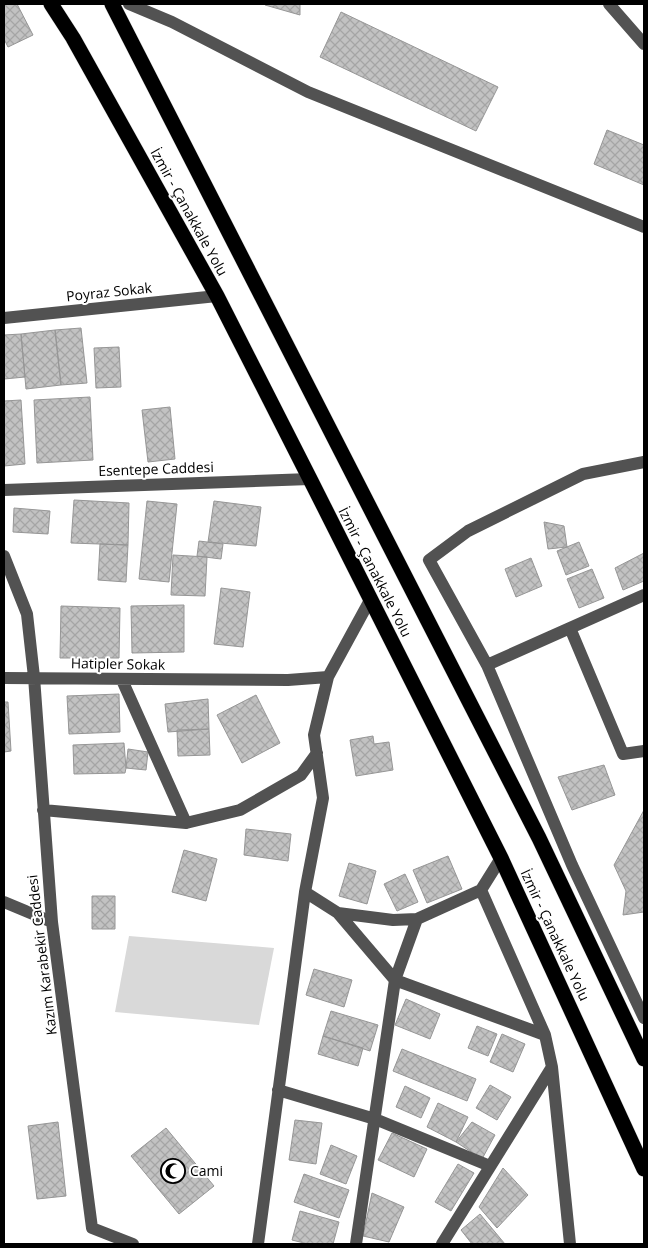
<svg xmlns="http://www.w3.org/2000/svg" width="648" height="1248" font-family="'Open Sans',sans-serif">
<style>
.grass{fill:#d9d9d9}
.building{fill:url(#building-cross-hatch);stroke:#969696}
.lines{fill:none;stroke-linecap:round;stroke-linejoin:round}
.highway-casing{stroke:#dbdbdb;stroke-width:16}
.minor{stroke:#525252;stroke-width:12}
.highway{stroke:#000;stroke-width:15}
.labels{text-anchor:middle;stroke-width:4;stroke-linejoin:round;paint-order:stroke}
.street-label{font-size:14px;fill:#000;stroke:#fff}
.poi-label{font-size:14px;fill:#000;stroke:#fff;text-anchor:start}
</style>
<defs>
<pattern id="building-cross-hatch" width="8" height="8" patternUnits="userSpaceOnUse" patternTransform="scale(1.25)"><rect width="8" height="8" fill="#c2c2c2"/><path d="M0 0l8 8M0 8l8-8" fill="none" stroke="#a5a5a5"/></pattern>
</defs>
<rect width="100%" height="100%" fill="#fff"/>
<!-- grass -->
<path class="grass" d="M129,936l145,12 -15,77 -144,-13z"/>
<!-- building -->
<path class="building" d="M4,4h13l16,31 -25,12 -4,-8z
M265,4h35v11l-35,-10z
M341,12l157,75 -22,44 -156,-74z
M607,130l37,15v40l-50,-21z
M81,328l6,55 -26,2 -6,-55z
M55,330l6,55 -35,4 -5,-55z
M21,334l4,43 -21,2v-44z
M119,347l2,40 -25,1 -2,-40z
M90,397l3,63 -56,3 -3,-63z
M21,400l4,64 -21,2v-65z
M170,407l5,52 -27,3 -6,-52z
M74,500l55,3 -1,42 -57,-2z
M147,501l30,3 -8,78 -30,-3z
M214,501l47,6 -5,39 -48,-4z
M14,508l36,3 -2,23 -35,-2z
M544,522l20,4 3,21 -19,2z
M199,541l24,3 -2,15 -24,-3z
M579,542l10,24 -23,9 -9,-24z
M100,544l28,1 -2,37 -28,-2z
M644,553v28l-21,9 -8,-22z
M173,555l34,2 -2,39 -34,-1z
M531,558l11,28 -26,11 -11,-28z
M592,569l12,29 -25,10 -12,-29z
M221,588l29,4 -7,55 -29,-3z
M184,605v47l-52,1 -1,-47z
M61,606l59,2 -1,50h-59z
M119,694l1,38 -51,2 -2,-38z
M256,695l24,48 -38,20 -25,-48z
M208,699l1,30 -41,3 -3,-28z
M4,702h4l3,49 -7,1z
M209,729l1,26 -32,1 -1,-26z
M373,736l1,8 15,-2 4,28 -37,6 -6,-36z
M124,743l2,25 -1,5 -51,1 -1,-29z
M128,749l20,3 -2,18 -20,-2z
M604,765l11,30 -43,15 -14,-33z
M644,810v102l-21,3 3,-24 -12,-26z
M246,829l45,5 -3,27 -44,-6z
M184,850l33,9 -11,42 -34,-9z
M448,856l14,33 -35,14 -14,-33z
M349,863l27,8 -9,33 -28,-8z
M405,874l13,28 -21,9 -13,-27z
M92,896h23v33h-23z
M314,969l38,11 -8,27 -38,-12z
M406,999l34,15 -10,25 -35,-14z
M331,1011l47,14 -8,26 -47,-15z
M477,1026l20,8 -9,22 -20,-8z
M502,1034l23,10 -12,28 -23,-10z
M323,1036l40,12 -5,18 -40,-12z
M402,1049l74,30 -9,22 -74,-30z
M490,1085l21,12 -14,23 -21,-12z
M405,1086l25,12 -9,20 -25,-11z
M438,1103l30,14 -12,25 -29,-15z
M295,1120l27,3 -6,41 -27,-4z
M58,1122l8,74 -29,3 -9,-73z
M472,1122l23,13 -13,24 -26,-17z
M166,1128l48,58 -35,28 -48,-58z
M392,1133l35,16 -13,28 -36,-17z
M331,1145l26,11 -11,28 -26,-10z
M458,1164l16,9 -23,38 -16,-9z
M503,1168l25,27 -31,33 -18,-21z
M304,1174l45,16 -10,28 -45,-16z
M372,1193l32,14 -15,35 -26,-6z
M300,1211l39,11 -6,22h-25l-16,-4z
M480,1214l25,30h-33l-11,-14z"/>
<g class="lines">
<defs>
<path id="highway" d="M51,4l22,34 144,258 93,183 191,379 143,311
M112,4l427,834 105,221"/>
</defs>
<!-- highway casing -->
<use href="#highway" class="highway-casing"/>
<!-- minor -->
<path class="minor" d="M129,4l43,18 136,70 336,135
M609,4l35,40
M4,318l213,-22
M644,462l-61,12 -115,57 -39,29 58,105 85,200 72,153
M4,490l306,-11
M4,556l23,58 7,63 18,245 40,306 41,16
M570,628l53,126 21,-3
M487,665l157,-70
M4,678l284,2 40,-3
M122,680l64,143
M43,810l143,13 54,-13 61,-35 16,-22
M305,892l33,21 55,7 24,-1 64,-29 20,-32
M4,902l48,20
M338,913l57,67 -39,264
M417,919l-22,61 150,55
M552,1067l18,177
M278,1090l97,29 115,47
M258,1244l47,-352 18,-94 -9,-63 14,-58 42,-77
M442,1244l110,-177 -7,-32 -64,-145"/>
<!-- highway -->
<use href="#highway" class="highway"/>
</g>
<!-- icons -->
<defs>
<symbol id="mosque-ring" viewBox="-11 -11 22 22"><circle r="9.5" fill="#fff" stroke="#000" stroke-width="1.5"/><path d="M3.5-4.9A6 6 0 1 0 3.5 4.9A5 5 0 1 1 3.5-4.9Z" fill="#000"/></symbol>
</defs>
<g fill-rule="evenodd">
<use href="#mosque-ring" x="159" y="1157" width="28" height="28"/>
</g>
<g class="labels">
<!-- street labels -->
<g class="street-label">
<text transform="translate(189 212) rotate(61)" y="5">İzmir - Çanakkale Yolu</text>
<text transform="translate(109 292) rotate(-6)" y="5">Poyraz Sokak</text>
<text transform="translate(156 469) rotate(-2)" y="5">Esentepe Caddesi</text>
<text transform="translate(375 572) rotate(63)" y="5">İzmir - Çanakkale Yolu</text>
<text transform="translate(118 664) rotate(1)" y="5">Hatipler Sokak</text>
<text transform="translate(555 935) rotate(65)" y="5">İzmir - Çanakkale Yolu</text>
<text transform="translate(42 955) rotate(-97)" y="5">Kazım Karabekir Caddesi</text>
</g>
<!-- poi labels -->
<g class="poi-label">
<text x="190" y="1176">Cami</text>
</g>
</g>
<!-- border -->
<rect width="648" height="1248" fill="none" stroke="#000000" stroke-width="10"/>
</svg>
